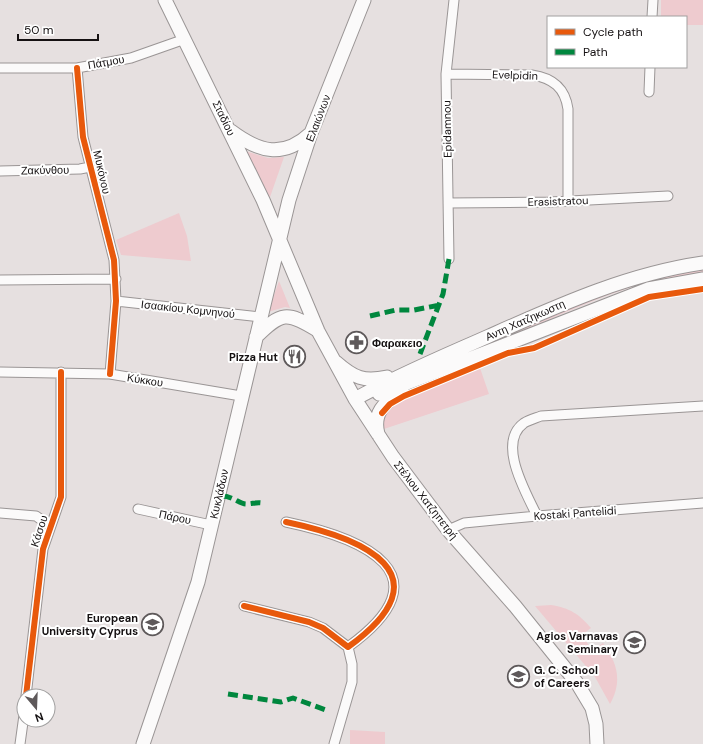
<svg xmlns="http://www.w3.org/2000/svg" width="703" height="744" font-family="'DM Sans',sans-serif">
<style>
.green{fill:#eecbcf}
.lines{fill:none;stroke-linecap:round;stroke-linejoin:round}
.street-casing{stroke:#9a9595;stroke-width:11}
.secondary-casing{stroke:#9a9595;stroke-width:15}
.street{stroke:#fbfafa;stroke-width:9}
.secondary{stroke:#fbfafa;stroke-width:13}
.quiet{stroke:#00873e;stroke-width:5;stroke-dasharray:10 5;stroke-linecap:butt}
.cycleway-casing{stroke:#fff;stroke-width:8}
.cycleway{stroke:#e8590c;stroke-width:6}
.labels{text-anchor:middle;stroke-width:4;stroke-linejoin:round;paint-order:stroke}
.street-label{font-size:11px;fill:#151112;stroke:#fff}
.poi-label{font-size:11px;font-weight:bold;fill:#151112;stroke:#fff;text-anchor:end}
</style>
<rect width="100%" height="100%" fill="#e6e0e0"/>
<!-- green -->
<path class="green" d="M661,0h42v25h-17v-8h-25z
M245,151l23,7 16,-1 -15,43z
M179,213l8,23 4,25 -70,-6 -5,-15z
M703,268v6c-13,2 -27,3 -40,5 -50,10 -99,35 -147,54l-1,-2 89,-40z
M279,281l11,27 -5,-1 -17,5z
M480,368l9,26 -105,35c-1,-5 -3,-10 -1,-15 6,-15 79,-39 97,-46z
M551,605c19,3 28,9 40,23l-9,7 10,15 11,-7c14,19 20,38 7,61l-15,-27 -60,-71z
M350,730l35,2v12h-35z"/>
<g class="lines">
<defs>
<path id="street" d="M652,17l1,-17
M0,68h77l54,-10 54,-19
M77,68l6,69 31,123 2,41 -6,73
M446,74l86,1c21,3 33,13 36,34v92
M649,92l1,-25
M0,171l80,-2 10,-2
M448,203l102,-1 118,-6
M449,259l-3,-185 8,-74
M0,280l116,-1
M116,301l145,16
M0,372l110,2 131,22
M138,509l73,16
M0,513l36,3 14,10
M537,516c-10,-22 -41,-73 -13,-93 5,-3 12,-5 17,-7l162,-10
M448,530l16,-7 73,-7 166,-13
M244,606l65,16 14,6 25,19c101,-73 15,-109 -62,-125
M26,696l17,-147 18,-52v-125
M20,744l4,-29
M334,744l18,-62v-18l-4,-17"/>
<path id="secondary" d="M165,0l98,200 55,131 37,68 38,58 55,73 67,76 62,77 15,25 4,16 1,20
M231,131c28,21 52,28 80,2
M256,337c25,-25 31,-26 61,-7
M336,362c18,16 28,20 51,15
M379,394l269,-105 55,-10
M355,399c43,-24 89,-43 134,-63 70,-31 138,-62 214,-73
M378,434c-6,-22 8,-32 24,-45
M143,744l55,-162 91,-382 22,-67 53,-133"/>
</defs>
<!-- street casing -->
<use href="#street" class="street-casing"/>
<!-- secondary casing -->
<use href="#secondary" class="secondary-casing"/>
<!-- street -->
<use href="#street" class="street"/>
<!-- secondary -->
<use href="#secondary" class="secondary"/>
<!-- quiet -->
<path class="quiet" d="M370,316l26,-6h18l26,-5
M420,354l23,-60 6,-35
M222,496c10,0 18,8 24,8 6,0 10,-2 16,-1
M228,694l53,8 12,-4 33,12"/>
<defs>
<path id="cycleway" d="M77,68l6,69 31,123 2,41 -6,73
M382,413l8,-9 14,-8 104,-43 26,-5 115,-51 54,-8
M244,606l65,16 14,6 25,19c101,-73 15,-109 -62,-125
M26,696l17,-147 18,-52v-125"/>
</defs>
<!-- cycleway casing -->
<use href="#cycleway" class="cycleway-casing"/>
<!-- cycleway -->
<use href="#cycleway" class="cycleway"/>
</g>
<!-- icons -->
<defs>
<symbol id="pharmacy-ring" viewBox="-11 -11 22 22"><circle r="9.5" fill="#fff" stroke="#5e595a" stroke-width="1.5"/><path d="M-2-6h4v4h4v4h-4v4h-4v-4h-4v-4h4Z" fill="#5e595a"/></symbol>
<symbol id="restaurant-ring" viewBox="-11 -11 22 22"><circle r="9.5" fill="#fff" stroke="#5e595a" stroke-width="1.5"/><path d="M-5-6h1v4h1v-4h1v4h1v-4h1v5L-1.5 .5V6h-2V.5L-5-1ZM5-6V6H3V1.5H1.5Q1.5-4 5-6Z" fill="#5e595a"/></symbol>
<symbol id="university-ring" viewBox="-11 -11 22 22"><circle r="9.5" fill="#fff" stroke="#5e595a" stroke-width="1.5"/><path d="M0-5L7-2L0 1L-7-2ZM-4 1L0 2.5L4 1V4Q0 6-4 4Z" fill="#5e595a"/></symbol>
<symbol id="school-ring" viewBox="-11 -11 22 22"><circle r="9.5" fill="#fff" stroke="#5e595a" stroke-width="1.5"/><path d="M0-5L7-2L0 1L-7-2ZM-4 1L0 2.5L4 1V4Q0 6-4 4Z" fill="#5e595a"/></symbol>
</defs>
<g fill-rule="evenodd">
<use href="#pharmacy-ring" x="344" y="330" width="25" height="25"/>
<use href="#restaurant-ring" x="282" y="344" width="25" height="25"/>
<use href="#university-ring" x="140" y="612" width="25" height="25"/>
<use href="#university-ring" x="622" y="630" width="25" height="25"/>
<use href="#school-ring" x="506" y="664" width="25" height="25"/>
</g>
<g class="labels">
<!-- street labels -->
<g class="street-label">
<text transform="translate(106 62) rotate(-10)" y="4">Πάτμου</text>
<text transform="translate(515 75) rotate(2)" y="4">Evelpidin</text>
<text transform="translate(224 118) rotate(64)" y="4">Σταδίου</text>
<text transform="translate(318 118) rotate(-69)" y="4">Ελαιώνων</text>
<text transform="translate(447 129) rotate(-91)" y="4">Epidamnou</text>
<text transform="translate(45 170) rotate(-1)" y="4">Ζακύνθου</text>
<text transform="translate(102 172) rotate(77)" y="4">Μυκόνου</text>
<text transform="translate(558 201) rotate(-2)" y="4">Erasistratou</text>
<text transform="translate(188 309) rotate(6)" y="4">Ισαακίου Κομνηνού</text>
<text transform="translate(525 320) rotate(-24)" y="4">Αντη Χατζηκωστη</text>
<text transform="translate(145 380) rotate(9)" y="4">Κύκκου</text>
<text transform="translate(219 494) rotate(-77)" y="4">Κυκλάδων</text>
<text transform="translate(426 500) rotate(52)" y="4">Στέλιου Χατζηπετρή</text>
<text transform="translate(575 513) rotate(-4)" y="4">Kostaki Pantelidi</text>
<text transform="translate(175 517) rotate(12)" y="4">Πάρου</text>
<text transform="translate(39 531) rotate(-72)" y="4">Κάσου</text>
</g>
<!-- poi labels -->
<g class="poi-label">
<text x="372" y="347" text-anchor="start">Φαρακειο</text>
<text x="278" y="361">Pizza Hut</text>
<text x="138" y="622">European<tspan x="138" dy="13">University Cyprus</tspan></text>
<text x="618" y="640">Agios Varnavas<tspan x="618" dy="13">Seminary</tspan></text>
<text x="534" y="674" text-anchor="start">G. C. School<tspan x="534" dy="13">of Careers</tspan></text>
</g>
</g>
<!-- legend -->
<rect x="547" y="16" width="140" height="52" fill="#ffffff" stroke="#a1a0a0"/>
<rect x="555" y="29" width="20" height="6" fill="#e8590c" stroke="#a1a0a0"/>
<text x="583" y="36" font-size="12" fill="#151112">Cycle path</text>
<rect x="555" y="49" width="20" height="6" fill="#00873e" stroke="#a1a0a0"/>
<text x="583" y="56" font-size="12" fill="#151112">Path</text>
<!-- north arrow -->
<g transform="translate(36 708) rotate(161)"><circle r="19" fill="#ffffff" stroke="#a1a0a0"/>
<path d="M0-3L7 15L0 10L-7 15Z" fill="#5e595a"/>
<text y="-6" font-size="11" font-weight="bold" text-anchor="middle" fill="#151112">N</text>
</g>
<!-- scale -->
<path d="M18 34v6h80v-6" fill="none" stroke="#151112" stroke-width="2"/>
<text x="24" y="34" font-size="12" fill="#151112" stroke="#ffffff" stroke-width="3" paint-order="stroke">50 m</text>
</svg>
